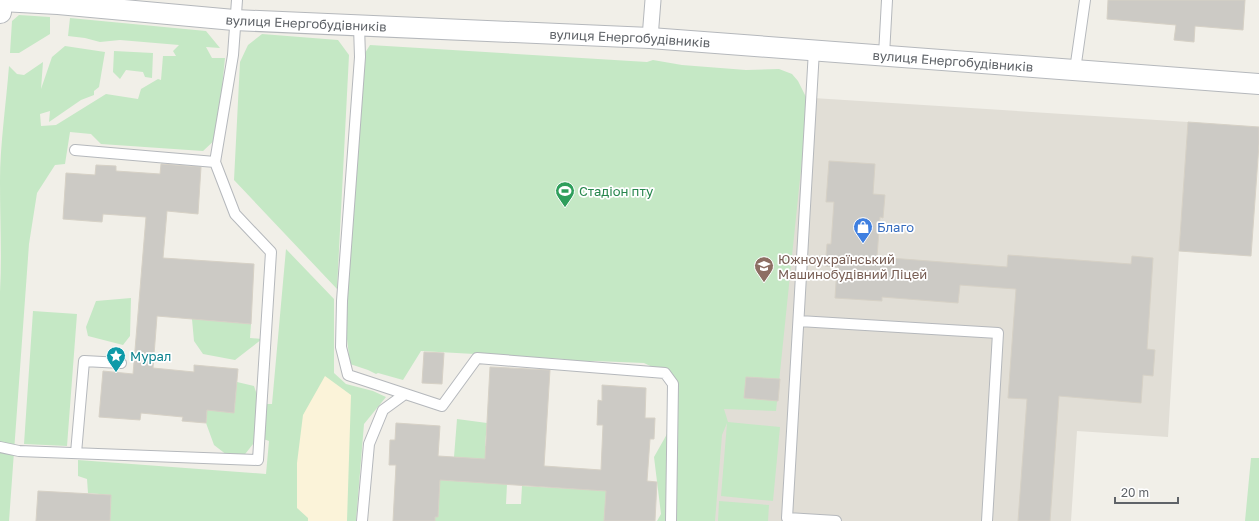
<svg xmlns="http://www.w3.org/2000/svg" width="1259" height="521" font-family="'Golos Text',sans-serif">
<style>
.education{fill:#e1ded6}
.green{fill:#c5e8c5}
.sand{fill:#fbf3d9}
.building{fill:#cccac5;stroke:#d6d1c6}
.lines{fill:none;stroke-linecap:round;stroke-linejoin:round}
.service-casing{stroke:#b5b8bc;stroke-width:12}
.pedestrian-casing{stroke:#b5b8bc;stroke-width:17}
.minor-casing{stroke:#b5b8bc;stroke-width:22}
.tertiary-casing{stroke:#b5b8bc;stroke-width:24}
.service{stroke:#fff;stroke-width:10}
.pedestrian{stroke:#fff;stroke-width:15}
.minor{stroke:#fff;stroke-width:20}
.tertiary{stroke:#fff;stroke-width:22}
.labels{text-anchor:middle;stroke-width:3.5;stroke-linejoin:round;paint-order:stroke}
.street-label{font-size:13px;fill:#5f6368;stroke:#fff}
.leisure-label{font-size:13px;fill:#27864d;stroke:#fff;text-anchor:start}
.shop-label{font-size:13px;fill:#366cbe;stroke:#fff;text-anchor:start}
.education-label{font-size:13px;fill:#785e54;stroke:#fff;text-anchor:start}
.culture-label{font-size:13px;fill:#0d838f;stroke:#fff;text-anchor:start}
</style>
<rect width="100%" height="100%" fill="#f1efe8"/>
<!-- education -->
<path class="education" d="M363,69l825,53 -9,129 -11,186 -91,-6 -6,90h-389l16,-173z"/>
<!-- green -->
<path class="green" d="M19,15l31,2v17l-31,19h-9l2,-32z
M70,18l136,13 14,17 -14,-1 6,11h13l-8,80 -14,13 -102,-7 -10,-10 -21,-2 -5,32 -10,1 -18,28 -8,51 -20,277h-9v-229c2,-36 0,-73 0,-110 0,-38 6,-77 9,-116l8,8 7,1 19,-13 -2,27 11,-32 13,-11 40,6 -6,35 -5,4v4l-13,5 -32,22 1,-11 -10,3 1,12 15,-1 50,-31 32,5 3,-10 17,-10 3,1 2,-24h13l-3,-5 6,-6 -59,-5 -20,2 -15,-4 -17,-2z
M262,34l76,6 11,15 -12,234 -103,-109 6,-118 8,-17z
M370,45l277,17 6,-2 29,5 64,5 33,-1 13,5 6,7 10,20 -32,310 -52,-2 4,13 52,5 -7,74 -52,-5 6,-73 -5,12 -7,86h-58l4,-7 -7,-57 13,-23 8,-38 -10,-23 -21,-10 -49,-2 -18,1 -13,-3 -143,-8 -18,29 -25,-7 -2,1 -8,-4 -18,-6 -6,-50 21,-261z
M114,51l39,2 -1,25 -7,-1 -2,-5 -17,-2 -6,9 -7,-7z
M286,249l48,50v74l12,11 27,7 13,6 -22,27 -8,97h-246l1,-26 -23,-2 -1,-14 -9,-3v-16l188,14 3,-33 -11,-4 -1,2 -15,19 -15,-3 -13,-10 -8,-22 1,-13 27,2 3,-30 17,4 5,15 7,3h6z
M131,298l-1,38 -7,9 -35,-9 -2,-9 10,-26z
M33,311l44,3 -10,132 -43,-2z
M192,319l59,5 -1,14 12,1 -27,21 -32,-6 -9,-13z
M457,419l30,4 -2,23h5l-1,14 -35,-3z
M1251,458h8v63h-14z
M440,480l67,4 -1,20h15l1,-18 89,5 -7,30h-169v-4l3,-1z
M719,501l50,4 -1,16h-50z"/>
<!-- sand -->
<path class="sand" d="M325,376l26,19 -4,126h-39v-3l-11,-10v-45l6,-48z"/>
<!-- building -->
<path class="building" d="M1108,0h137l-2,30 -48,-4 -1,16 -20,-2 2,-15 -69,-6z
M1188,122l71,5v17l-8,112 -72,-5z
M829,161l46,3 -2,30 12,1 -2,23 -3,-1 -3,40 130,10 1,-12 123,9 1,-8 21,2 -6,91 8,1 -2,26 -10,-1 -2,28 -82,-7 -9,125h-32l9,-122 -19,-1 8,-109 -56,-4 -2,18 -76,-6v4l-47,-3 2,-31 -12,-1 2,-22h4l3,-42h-8z
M161,164l40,3 -3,47 -31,-3 -4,47 91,6 -3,60 -94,-8 -4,52 41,4v-7l44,4 -4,44 -27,-3 -1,13 -24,-2 1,-4 -42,-4 -1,7 -41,-3 4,-46 30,3 13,-157 -43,-3 -1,8 -39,-3 3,-46 29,2 1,-10 20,1v5l44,3z
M424,352l20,1 -2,31 -20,-1z
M490,367l60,3 -6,96 57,4 2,-45h-6l1,-25 4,1v-16l44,3 -1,30h10l-1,21h-4l-3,42 10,1 -2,39h-51l2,-30 -166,-11 -2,37h-3v4h-42l3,-56h-7l1,-25h5l1,-17 44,3 -2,30 47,3z
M746,377l34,2 -2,22 -34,-3z
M38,491l73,4 -1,26h-74z"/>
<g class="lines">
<defs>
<path id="service" d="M359,26l1,31 -18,244 -1,46 7,28 94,31 35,-48 188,15 8,11 -2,137
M814,50l-27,468 49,3
M884,55l3,-55
M1075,70l10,-70
M75,150l140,12
M799,321l199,12 -11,188
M0,447l19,4 239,9 13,-208 -36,-38 -20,-52 18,-107 4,-55
M76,453l8,-92 37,2
M362,521l7,-77 14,-34 22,-16"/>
<path id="pedestrian" d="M650,38l3,-38"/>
<g id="minor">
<path id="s1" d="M1,1l57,3 176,16 416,18 609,46"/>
</g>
<path id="tertiary" d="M0,12l1,-12"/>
</defs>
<!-- service casing -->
<use href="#service" class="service-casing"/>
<!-- pedestrian casing -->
<use href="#pedestrian" class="pedestrian-casing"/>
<!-- minor casing -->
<use href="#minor" class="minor-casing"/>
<!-- tertiary casing -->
<use href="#tertiary" class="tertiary-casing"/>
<!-- service -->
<use href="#service" class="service"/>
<!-- pedestrian -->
<use href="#pedestrian" class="pedestrian"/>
<!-- minor -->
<use href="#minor" class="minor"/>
<!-- tertiary -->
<use href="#tertiary" class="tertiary"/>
</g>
<!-- icons -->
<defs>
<symbol id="stadium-pin" viewBox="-11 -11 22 30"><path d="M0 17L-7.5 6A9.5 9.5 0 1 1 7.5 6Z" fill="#2e9e5b" stroke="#fff"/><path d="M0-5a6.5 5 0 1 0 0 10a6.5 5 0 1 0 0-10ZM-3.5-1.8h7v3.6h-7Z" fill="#fff"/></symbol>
<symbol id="shop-pin" viewBox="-11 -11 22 30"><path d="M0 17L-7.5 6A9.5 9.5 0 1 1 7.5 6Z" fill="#3f7fe0" stroke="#fff"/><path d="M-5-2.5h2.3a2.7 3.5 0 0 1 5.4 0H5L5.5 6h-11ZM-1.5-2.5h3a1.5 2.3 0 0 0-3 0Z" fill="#fff"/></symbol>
<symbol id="university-pin" viewBox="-11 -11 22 30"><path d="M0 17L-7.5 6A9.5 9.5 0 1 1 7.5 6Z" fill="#8d6e63" stroke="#fff"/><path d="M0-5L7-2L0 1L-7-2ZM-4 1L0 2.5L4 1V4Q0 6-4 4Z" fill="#fff"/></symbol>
<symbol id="sight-pin" viewBox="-11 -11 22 30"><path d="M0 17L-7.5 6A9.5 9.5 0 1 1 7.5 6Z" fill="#0f9aa8" stroke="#fff"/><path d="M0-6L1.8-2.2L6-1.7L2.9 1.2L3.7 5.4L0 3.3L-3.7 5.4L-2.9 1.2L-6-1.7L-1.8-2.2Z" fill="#fff"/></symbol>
</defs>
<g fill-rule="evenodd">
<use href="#stadium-pin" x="554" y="180" width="22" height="30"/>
<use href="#shop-pin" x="852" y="216" width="22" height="30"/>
<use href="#university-pin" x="753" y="255" width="22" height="30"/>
<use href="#sight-pin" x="105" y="345" width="22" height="30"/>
</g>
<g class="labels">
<!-- street labels -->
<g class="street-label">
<text dy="5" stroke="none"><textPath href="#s1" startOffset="306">вулиця Енергобудівників</textPath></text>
<text dy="5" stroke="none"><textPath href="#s1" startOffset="630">вулиця Енергобудівників</textPath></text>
<text dy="5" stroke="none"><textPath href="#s1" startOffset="954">вулиця Енергобудівників</textPath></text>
</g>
<!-- leisure labels -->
<g class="leisure-label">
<text x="579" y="196">Стадіон пту</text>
</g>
<!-- shop labels -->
<g class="shop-label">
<text x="877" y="232">Благо</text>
</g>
<!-- education labels -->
<g class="education-label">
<text x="778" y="264">Южноукраїнський<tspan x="778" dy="15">Машинобудівний Ліцей</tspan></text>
</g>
<!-- culture labels -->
<g class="culture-label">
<text x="130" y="361">Мурал</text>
</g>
</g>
<!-- scale -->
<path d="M1115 497v6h63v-6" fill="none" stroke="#5f6368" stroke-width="2"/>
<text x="1121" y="497" font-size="12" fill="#5f6368" stroke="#ffffff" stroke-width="3" paint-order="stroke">20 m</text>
</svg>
